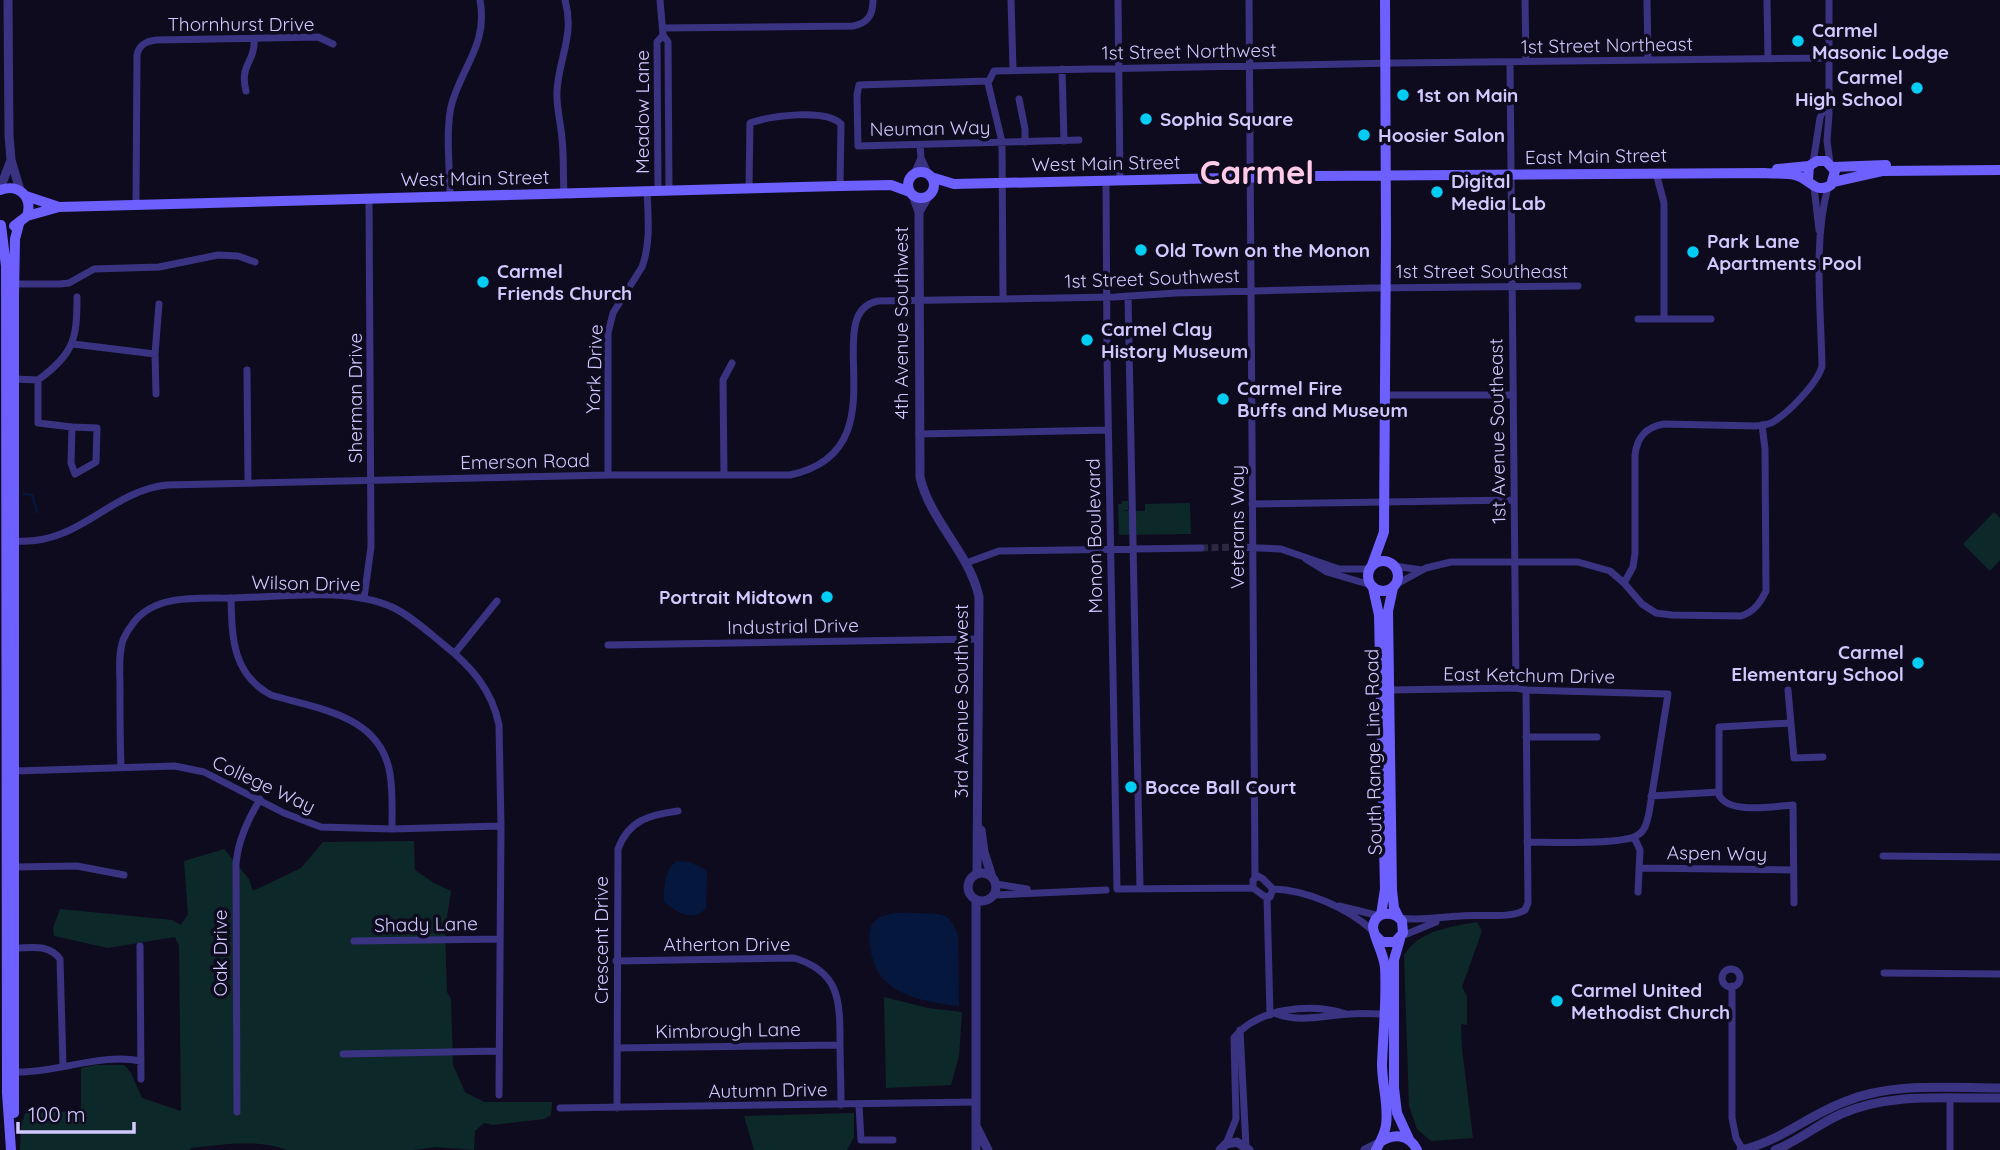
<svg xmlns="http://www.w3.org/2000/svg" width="2000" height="1150" font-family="Quicksand,sans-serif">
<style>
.green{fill:#0d2829}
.water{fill:#06173d}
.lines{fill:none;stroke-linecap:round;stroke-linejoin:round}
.stream{stroke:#06173d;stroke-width:2.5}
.minor-tunnel{stroke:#2c2841;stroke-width:7;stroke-dasharray:7 3.5;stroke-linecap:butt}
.minor{stroke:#3a3381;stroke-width:7}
.tertiary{stroke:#3a3381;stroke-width:9}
.secondary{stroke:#6d60ff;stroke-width:10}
.poi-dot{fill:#00cdf4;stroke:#0f0b1f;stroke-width:2.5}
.labels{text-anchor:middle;stroke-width:7;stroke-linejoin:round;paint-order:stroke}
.street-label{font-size:19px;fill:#d2c9ff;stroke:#0f0b1f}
.poi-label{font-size:19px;font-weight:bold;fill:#d2c9ff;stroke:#0f0b1f;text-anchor:start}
.town-label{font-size:33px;font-weight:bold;fill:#ffcbe9;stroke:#0f0b1f}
</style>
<rect width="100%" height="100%" fill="#0f0b1f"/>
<!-- green -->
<path class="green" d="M1122,501h6v9l-6,1h23v-7l45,-1 1,31 -72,1 -1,-31h4z
M1994,512l6,6v42l-10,11 -27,-27z
M414,841l1,29 19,13 17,8 -6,39 2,62 4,7 2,66 12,27 19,10h68l-1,13 -7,4 -51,6 -9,-2 -9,8 -1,19 -39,-3 -21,3h-127c-29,-12 -66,-5 -96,-2l-1,2h-170l1,-23 4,-14 56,-2v-43l14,-3h29l7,8 11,25 39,13 -2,-165 -4,-9 -67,11 -54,-12 -1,-8 7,-19 112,11 9,5 7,-11 -4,-53 40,-12 25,30 4,12 48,-23 22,-26z
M1477,922l5,9 -20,56 5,9v29l-6,-1 1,25 11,89 -42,3 -14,-12 -8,-23 -5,-151c16,-25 46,-28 73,-33z
M884,997l44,11 34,4 -3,44 -8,29 -65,3z
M854,1113v24l-7,13h-93l-10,-34z"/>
<!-- water -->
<path class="water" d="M677,861l13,1 17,9 -1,37c-12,15 -30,4 -42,-6 0,-15 0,-32 13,-41z
M917,913c25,2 32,-3 41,23l1,70c-26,-3 -55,-7 -75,-26 -11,-11 -22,-49 -8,-60 12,-9 27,-7 41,-7z"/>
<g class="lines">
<!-- stream -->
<path class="stream" d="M24,494l8,1 5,17"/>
<!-- minor-tunnel -->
<path class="minor-tunnel" d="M1201,548l35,-1"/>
<!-- minor -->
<path class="minor" d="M660,0l3,35 5,7 1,148
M1011,0l2,69
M1118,0l2,181
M1249,0l6,877
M1525,0l1,61
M1647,0l1,60
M1767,0l1,59
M1829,0v114l-2,27 3,22
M663,28l190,-2c15,-3 20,-11 20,-26
M1510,62l6,626
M1062,69l2,72
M988,81l-129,4 -2,10 1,51 221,-6
M246,91c-7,-27 10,-29 8,-53
M1019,99l6,30v13
M921,158l8,17
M1813,163l7,-45 7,-17
M1656,173l8,30v116
M914,174l7,-16 -1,-13
M1106,181l1,175 10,533 136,-1
M1814,187l5,43
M749,188l1,-65c20,-7 75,-15 91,1l-1,62
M658,191l-1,-149 6,-7
M564,194c-1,-18 0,-37 -2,-55 -1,-16 -6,-32 -5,-48 2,-34 18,-56 8,-91
M450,196c0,-25 -5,-69 2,-93 11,-38 36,-59 28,-103
M136,203l1,-148c2,-11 10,-14 20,-15l161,-3 15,7
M14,284h46l9,-1 25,-14 65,-2 59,-12 20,1 17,6
M1128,296l12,593
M1003,299l-1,-157 -14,-59 6,-12 402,-8 433,-5
M1638,319h73
M73,344l82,10
M247,370l1,113
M14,379l24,1c36,-26 39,-41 39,-83
M38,380v43l34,4
M156,394l-1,-40 4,-50
M1384,395h128
M72,427l25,1 -1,34 -21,12 -4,-11z
M919,434l189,-4
M608,475v-142l5,-20 29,-46c9,-24 6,-51 5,-76
M724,475l-1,-95 9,-17
M1252,504l262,-4
M15,541c64,5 94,-50 152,-56l441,-10h182c115,-24 26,-162 88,-174l237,-4 61,-4 196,-5 206,-2
M1236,547l45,2 58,20h31
M1306,559l21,13 44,13
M966,563l33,-12 202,-3
M1394,566l28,4
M1624,583l9,-16 2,-14v-98c2,-18 11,-28 29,-31l92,2c6,-1 12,-1 17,-4 15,-9 45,-39 49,-56 -1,-57 -9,-125 6,-179
M1395,585l31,-17 25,-6h127l32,9 14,12 18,21 14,9 16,2 69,1c13,-4 19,-13 25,-25l-1,-142 -3,-24
M231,598c1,39 1,76 40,97 47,14 110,20 119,79 3,18 2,37 2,55
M364,598l7,-51 -2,-349
M608,645l371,-6
M455,653l42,-52
M1390,690l126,-2 10,2 142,4 -19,119c-2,9 -4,19 -13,23 -17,9 -87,6 -109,6
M1788,690l6,68 29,-1
M1791,723l-72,4v68c10,20 55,11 74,10l1,98
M1526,737h71
M121,767c-1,-26 -1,-53 -1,-80 0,-15 -2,-32 3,-47 3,-7 7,-13 11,-18 23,-29 67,-23 100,-24 48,-1 113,-11 158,9 19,9 35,24 51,37 28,22 49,46 56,81l2,101 -2,269
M15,771l160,-5 29,6 80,41 37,14 71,2 109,-3
M1651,796l68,-4
M1634,837l6,13 -2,42
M1883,856l117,1
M15,867l62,-1 47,9
M1640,868l153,2
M1258,876l5,3 10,10 -3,8 -6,-1 -11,-8v-8z
M996,884l31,5
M1273,889c34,1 75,19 100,42
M995,895l111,-5
M1267,897l3,118
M1339,906l41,10
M1400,918c21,3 39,-1 60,-2 18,-2 51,3 65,-6l3,-7 -2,-213
M1402,936l34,-14
M354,941l146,-2
M140,946l1,133
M16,948c16,0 33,-4 44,11l3,107
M616,961l178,-3c44,13 46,40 46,81 0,22 1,44 1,66
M1722 978a9 9 0 1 1 18 0a9 9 0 1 1-18 0Z
M1884,973l116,1
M1732,986v132l4,20 7,12
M1277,1014c23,9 49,1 73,0 11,-1 23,0 34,0
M1240,1030l6,116
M617,1048l223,-3
M343,1054l156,-3
M16,1072c42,1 82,-19 125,-11
M1950,1099v51
M859,1105l2,35h32
M560,1108l416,-6
M617,1108l1,-259c11,-29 31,-34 60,-38
M237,1112l-1,-248c2,-24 12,-44 24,-65
M1226,1144l10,-25 -2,-81c24,-31 78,-35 112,-24"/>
<!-- tertiary -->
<path class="tertiary" d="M8,0l1,135 2,25 9,30
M0,189l11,-29
M913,195l6,17 1,265c10,44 49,75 59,120l-2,277
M919,212l10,-17
M981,830l3,22 8,25
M968 887a14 14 0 1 1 28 0a14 14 0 1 1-28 0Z
M976,901v249
M977,1128l11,22
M1220,1150l6,-6 11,-2 12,8
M1365,1150l14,-7
M1741,1150c40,-9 66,-34 103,-48 48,-20 104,-14 156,-14
M1775,1150c24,-9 43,-26 66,-36 50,-22 106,-15 159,-16"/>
<!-- secondary -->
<path class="secondary" d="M1833,167l53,-2
M1777,169l32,-3
M908 185a13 13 0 1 1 26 0a13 13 0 1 1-26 0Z
M931,177l23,7 362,-8 449,-3c9,1 20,0 30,2 15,3 20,20 36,10l4,-14 -9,-10h-9l-8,5 -1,14
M1833,182l49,-11 118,-1
M0,190c19,-7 33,7 27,26l-13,10
M26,196l33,11 781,-21 51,-1 19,7
M27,216l32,-9
M1,225l5,41 1,827 4,57
M1368 576a15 15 0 1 1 30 0a15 15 0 1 1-30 0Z
M1372,565l12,-33 2,-299 -1,-233
M1373,588l6,27 6,274 -4,26
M1393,588l-5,23 4,279 2,18 4,8
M1375,935l7,7h13l8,-9 -1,-12c-8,-10 -26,-11 -29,5 -1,6 11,29 12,41 2,33 -2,66 -3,98 0,19 7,41 4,60 -1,9 -6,17 -10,25
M1400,939l-6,21v128l3,25 12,26
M14,1113v-818l1,-56 4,-15
M1380,1142c14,-9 29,-8 37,8"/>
</g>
<!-- markers -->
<g class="poi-dot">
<circle cx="1798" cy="41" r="7"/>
<circle cx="1917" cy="88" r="7"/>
<circle cx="1403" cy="95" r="7"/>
<circle cx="1146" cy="119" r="7"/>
<circle cx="1364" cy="135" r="7"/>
<circle cx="1437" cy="192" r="7"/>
<circle cx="1141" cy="250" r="7"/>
<circle cx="1693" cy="252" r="7"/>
<circle cx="483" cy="282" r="7"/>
<circle cx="1087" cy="340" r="7"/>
<circle cx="1223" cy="399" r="7"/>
<circle cx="827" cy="597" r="7"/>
<circle cx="1918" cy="663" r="7"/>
<circle cx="1131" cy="787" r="7"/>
<circle cx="1557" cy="1001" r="7"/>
</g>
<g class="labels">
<!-- street labels -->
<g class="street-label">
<text x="241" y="31">Thornhurst Drive</text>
<text transform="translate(1607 45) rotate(-1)" y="7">1st Street Northeast</text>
<text transform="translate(1189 51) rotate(-1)" y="7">1st Street Northwest</text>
<text transform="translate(642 112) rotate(-90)" y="7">Meadow Lane</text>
<text transform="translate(930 128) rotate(-1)" y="7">Neuman Way</text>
<text transform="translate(1596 156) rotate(-1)" y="7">East Main Street</text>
<text transform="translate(1106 163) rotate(-1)" y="7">West Main Street</text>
<text transform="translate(475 178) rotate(-1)" y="7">West Main Street</text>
<text x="1482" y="278">1st Street Southeast</text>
<text transform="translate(1152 278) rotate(-2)" y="7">1st Street Southwest</text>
<text transform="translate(901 323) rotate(-90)" y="7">4th Avenue Southwest</text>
<text transform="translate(594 369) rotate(-88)" y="7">York Drive</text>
<text transform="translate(355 398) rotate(-90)" y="7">Sherman Drive</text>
<text transform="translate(1497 431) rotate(-91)" y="7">1st Avenue Southeast</text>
<text transform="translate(525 461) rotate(-1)" y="7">Emerson Road</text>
<text transform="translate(1237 527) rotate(-90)" y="7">Veterans Way</text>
<text transform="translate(1094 536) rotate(-91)" y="7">Monon Boulevard</text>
<text transform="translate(306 583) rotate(1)" y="7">Wilson Drive</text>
<text transform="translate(793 626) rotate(-1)" y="7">Industrial Drive</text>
<text transform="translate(1529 675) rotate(1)" y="7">East Ketchum Drive</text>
<text transform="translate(961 701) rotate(-90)" y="7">3rd Avenue Southwest</text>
<text transform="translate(1373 752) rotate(-91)" y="7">South Range Line Road</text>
<text transform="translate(264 784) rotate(25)" y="7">College Way</text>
<text transform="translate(1717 853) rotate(1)" y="7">Aspen Way</text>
<text transform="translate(426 924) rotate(-1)" y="7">Shady Lane</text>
<text transform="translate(601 940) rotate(-90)" y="7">Crescent Drive</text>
<text x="727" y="951">Atherton Drive</text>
<text transform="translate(220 953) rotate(-90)" y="7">Oak Drive</text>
<text transform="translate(728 1030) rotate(-1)" y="7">Kimbrough Lane</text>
<text transform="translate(768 1090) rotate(-1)" y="7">Autumn Drive</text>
</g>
<!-- poi labels -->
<g class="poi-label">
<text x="1812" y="37">Carmel<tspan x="1812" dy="22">Masonic Lodge</tspan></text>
<text x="1903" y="84" text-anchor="end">Carmel<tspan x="1903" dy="22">High School</tspan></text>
<text x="1417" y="102">1st on Main</text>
<text x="1160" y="126">Sophia Square</text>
<text x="1378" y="142">Hoosier Salon</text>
<text x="1451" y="188">Digital<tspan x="1451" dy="22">Media Lab</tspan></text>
<text x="1707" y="248">Park Lane<tspan x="1707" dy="22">Apartments Pool</tspan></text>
<text x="1155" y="257">Old Town on the Monon</text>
<text x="497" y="278">Carmel<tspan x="497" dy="22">Friends Church</tspan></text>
<text x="1101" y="336">Carmel Clay<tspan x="1101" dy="22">History Museum</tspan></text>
<text x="1237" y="395">Carmel Fire<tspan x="1237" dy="22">Buffs and Museum</tspan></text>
<text x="813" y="604" text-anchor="end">Portrait Midtown</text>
<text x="1904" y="659" text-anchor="end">Carmel<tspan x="1904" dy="22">Elementary School</tspan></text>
<text x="1145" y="794">Bocce Ball Court</text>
<text x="1571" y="997">Carmel United<tspan x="1571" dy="22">Methodist Church</tspan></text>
</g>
<!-- town labels -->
<g class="town-label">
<text x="1257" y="184">Carmel</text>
</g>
</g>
<!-- scale -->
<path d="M18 1122v10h116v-10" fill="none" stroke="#d2c9ff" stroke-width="3.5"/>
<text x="28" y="1122" font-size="21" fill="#d2c9ff" stroke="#0f0b1f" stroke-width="5" paint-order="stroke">100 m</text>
</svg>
